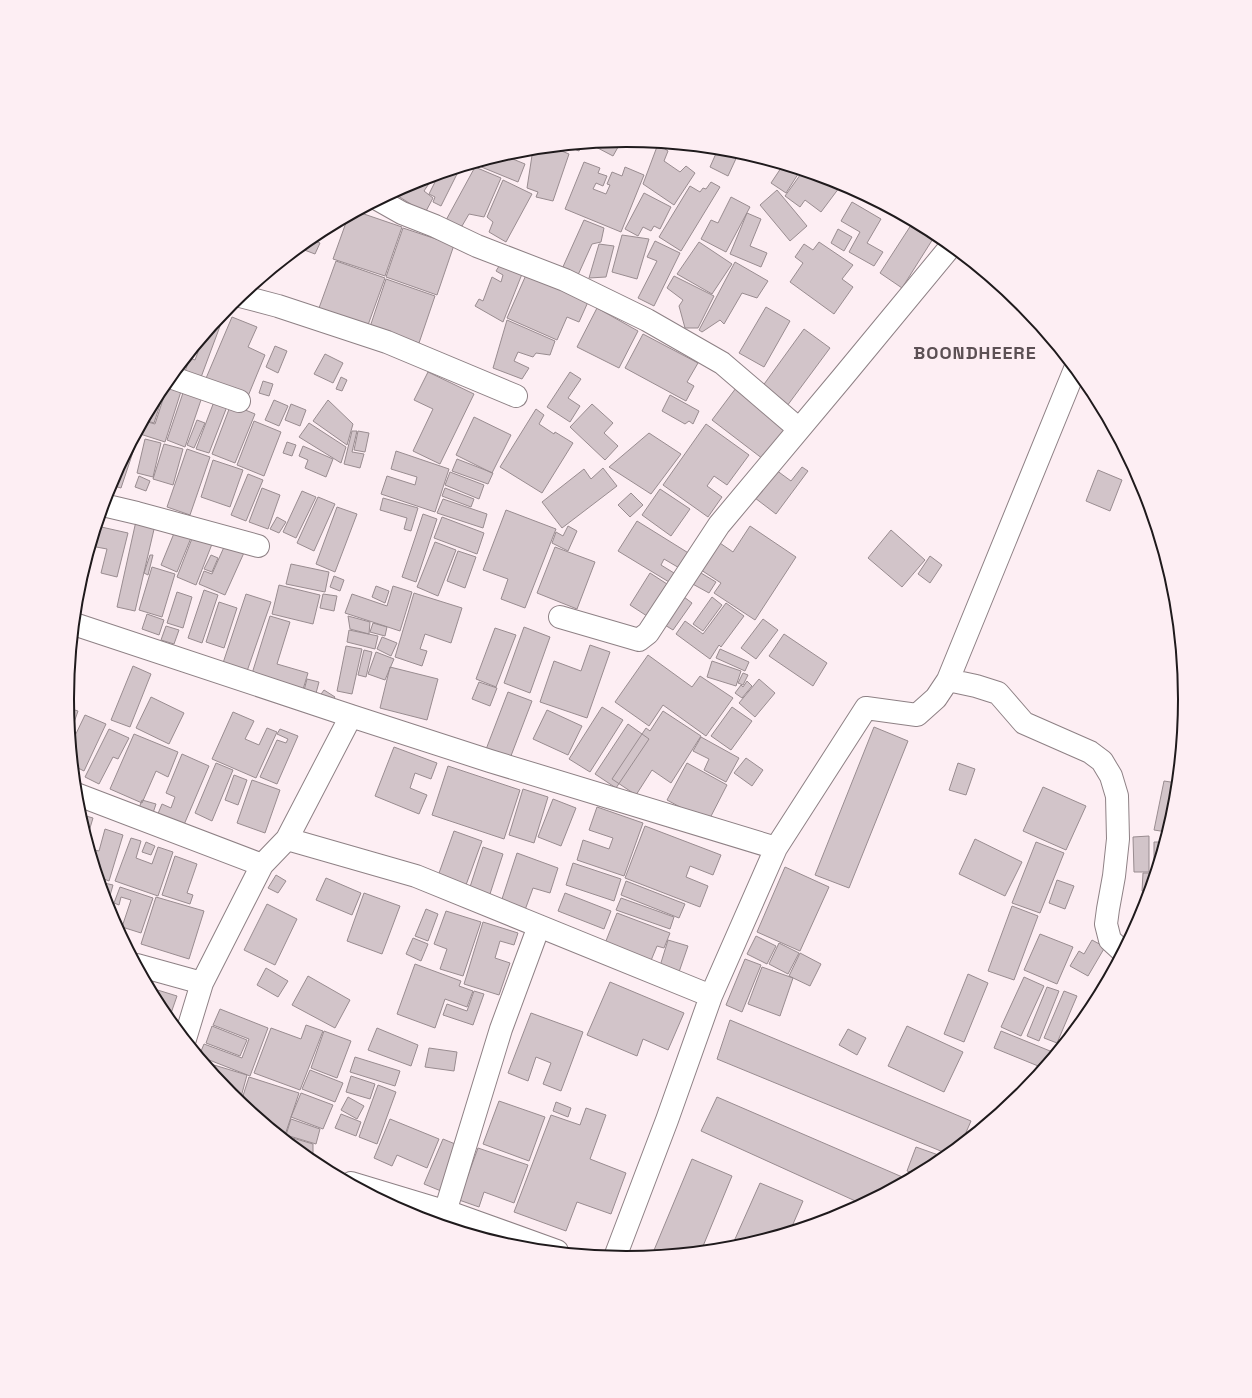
<svg xmlns="http://www.w3.org/2000/svg" width="1252" height="1398" font-family="'Space Grotesk',sans-serif">
<style>
.building{fill:#d2c4c9;stroke:#998c90}
.lines{fill:none;stroke-linecap:round;stroke-linejoin:round}
.street-casing{stroke:#8e8185;stroke-width:24}
.street{stroke:#fff;stroke-width:22}
.labels{text-anchor:middle;stroke-width:3;stroke-linejoin:round;paint-order:stroke}
.district-label{font-size:18px;font-weight:bold;letter-spacing:1px;fill:#5c5054;stroke:#fdeef3}
.rim{fill:none;stroke:#1f1a1c;stroke-width:2}
</style>
<rect width="100%" height="100%" fill="#fdeef3"/>
<!-- building -->
<path class="building" d="M622,140l-9,16 -19,-10 2,-3z
M582,144l-3,7 -12,-5z
M658,144l10,7 -4,10 16,11 6,-6 9,7 -21,32 -31,-21z
M552,147l17,7 -16,47 -17,-4 2,-5 -11,-4 6,-39z
M718,149l21,3 -11,24 -18,-9z
M524,150l-2,7h-10l-6,-3z
M503,155l22,9 -7,18 -44,-18z
M584,162l16,6 -2,5 9,3 -4,10 -7,-3 -3,6 13,5 4,-9 -3,-1 5,-12 10,4 3,-9 19,8 -23,57 -56,-23z
M783,165l17,6 -14,22 -15,-10z
M475,167l26,11 -17,39 -15,-3 -7,12 -17,-4z
M460,168l-19,38 -8,-4 2,-5 -6,-3 10,-20z
M803,171l39,13 -21,28 -16,-12 -5,7 -15,-11z
M434,176l-10,15 9,7 -8,15 -27,-17 6,-9 8,-5z
M503,180l29,14 -26,48 -17,-10 4,-10 -6,-5z
M711,182l9,5 -39,64 -22,-14 31,-51 10,6 3,-4 3,1z
M777,190l30,36 -17,15 -30,-36z
M857,192l36,19 -38,-15z
M644,193l27,14 -11,22 -6,-3 -3,5 -8,-4 -5,9 -13,-7z
M731,197l19,10 -24,45 -25,-13 10,-19 7,3z
M852,202l29,17 -14,24 16,9 -9,14 -25,-14 11,-20 -19,-11z
M358,212l44,15 -17,49 -52,-17 15,-42z
M747,213l14,6 -11,27 17,7 -6,14 -31,-13z
M584,220l20,8 -3,14 -9,2 -14,31 -16,-6z
M913,222l23,12 -34,54 -22,-15z
M403,228l51,17 -17,50 -51,-18z
M838,229l14,8 -8,14 -13,-8z
M622,235l27,4 -12,40 -25,-7z
M310,239l10,4 -5,11 -16,-6z
M655,241l25,12 -26,53 -16,-8 19,-37 -10,-4z
M699,242l33,22 -20,30 -35,-20z
M819,242l34,23 -11,14 11,8 -19,27 -44,-32 13,-19 -8,-6 9,-13 9,6z
M599,244l15,2 -8,31 -17,1z
M336,261l49,17 -17,47 -49,-17z
M735,262l33,19 -11,17 -15,-5 -18,31 -4,-4 -18,12 -3,-2z
M501,263l21,11 -19,48 -28,-16 4,-7 4,2 9,-24 9,5 2,-7 -7,-4z
M526,275l62,27 -9,20 -12,-5 -10,23 -50,-22z
M674,276l40,20 -16,32h-13l-6,-22 4,-6 -16,-12z
M386,279l49,17 -16,47 -49,-16z
M766,307l24,14 -26,46 -25,-14z
M597,308l41,23 -19,37 -42,-21z
M226,310l-26,70 -16,-6 6,-16 5,2 9,-24z
M232,317l25,10 -9,20 17,8 -19,46 -42,-18z
M507,320l48,21 -5,14 -14,-2 -3,4 -15,-5 -4,9 15,7 -7,11 -29,-11z
M804,329l26,19 -43,58 -25,-19z
M643,334l55,29 -11,19 7,4 -8,15 -61,-33z
M275,346l12,5 -9,22 -12,-6z
M325,354l18,9 -10,20 -19,-9z
M428,372l46,22 -34,70 -27,-13 20,-42 -19,-9z
M570,372l11,7 -13,19 12,8 -10,16 -23,-15z
M341,377l6,3 -5,11 -6,-2z
M169,381l14,4 -18,57 -28,-9 7,-12 11,3z
M263,381l10,3 -4,12 -10,-3z
M739,384l47,44 -23,31 -51,-39z
M185,387l18,7 -18,53 -18,-7z
M160,391l4,1 -10,31 -10,-3z
M670,395l29,16 -6,13 -4,-3 -4,3 -23,-13z
M215,399l13,5 -19,49 -13,-4z
M274,400l14,6 -9,20 -14,-6z
M328,400l25,24 -6,21 -34,-24z
M231,404l24,10 -20,49 -23,-9z
M291,404l15,6 -6,16 -15,-6z
M592,404l21,19 -9,10 14,13 -13,14 -35,-33z
M536,409l8,6 -5,9 15,10 1,-2 18,11 -31,50 -42,-26z
M474,417l37,18 -19,38 -36,-18z
M197,420l8,3 -11,25 -7,-3z
M254,421l27,11 -17,44 -27,-11z
M309,423l37,24 -5,16 -42,-26z
M706,424l43,31 -22,30 -13,-9 -7,10 15,11 -14,20 -45,-32z
M352,431h5l-5,21 12,2 -4,14 -16,-4z
M358,431l11,2 -4,19 -11,-2z
M649,433l32,21 -30,40 -42,-27z
M135,437h3l-17,51 -11,-3z
M145,439l16,4 -8,34 -16,-4z
M287,442l9,3 -4,11 -9,-3z
M164,444l19,5 -10,36 -20,-6z
M303,446l30,13 -7,18 -21,-9 3,-8 -9,-4z
M187,449l23,8 -20,58 -23,-8z
M396,451l53,18 -14,43 -54,-18 6,-18 28,9 2,-8 -26,-8z
M457,459l36,14 -5,11 -36,-13z
M213,460l30,10 -13,37 -29,-10z
M802,467l6,4 -32,43 -21,-16 21,-28 15,11z
M603,468l14,18 -55,42 -20,-26 42,-33 7,10z
M1098,470l24,10 -12,31 -24,-10z
M450,472l34,13 -5,14 -34,-14z
M248,474l15,6 -17,41 -15,-6z
M139,476l11,5 -4,10 -11,-4z
M262,488l18,7 -12,34 -19,-7z
M445,488l29,11 -3,8 -29,-11z
M660,489l30,20 -19,27 -29,-21z
M302,491l14,6 -20,41 -13,-6z
M631,493l12,12 -13,12 -12,-12z
M318,497l17,7 -21,47 -17,-8z
M383,498l35,10 -7,23 -7,-2 3,-11 -27,-8z
M443,499l44,15 -4,14 -46,-15z
M337,507l20,7 -22,58 -19,-8z
M506,510l50,19 -31,79 -24,-9 7,-20 -25,-9z
M423,514l14,5 -21,63 -14,-5z
M277,517l9,5 -7,11 -9,-4z
M442,517l42,16 -7,21 -43,-16z
M136,521l19,4 -20,86 -18,-4z
M637,521l53,33 -9,15 -17,-10 -3,6 13,8 -5,9 -51,-31z
M97,526l31,7 -11,44 -16,-4 6,-24 -16,-3z
M177,526l16,7 -16,39 -16,-7z
M568,526l9,5 -9,20 -16,-8 4,-11 7,4z
M750,526l46,31 -41,63 -41,-27 7,-10 -23,-15 19,-27 16,11z
M891,530l34,30 -23,27 -34,-29z
M193,536l19,8 -16,41 -19,-8z
M228,538l19,8 -22,49 -26,-11 5,-13 8,3z
M435,542l21,8 -18,46 -21,-9z
M555,547l40,15 -18,47 -40,-16z
M458,551l18,6 -11,31 -18,-7z
M150,555h3l-5,20 -4,-2z
M211,555l7,3 -6,14 -8,-3z
M930,556l12,9 -12,18 -12,-9z
M87,561l4,1 -10,45 -5,-1 2,-16z
M291,564l38,8 -4,20 -39,-8z
M152,567l23,7 -13,43 -23,-7z
M696,570l20,12 -7,11 -20,-11z
M650,573l17,11 -20,32 -17,-11z
M334,576l10,4 -4,11 -10,-4z
M279,585l41,10 -7,29 -41,-10z
M376,586l13,5 -4,12 -13,-6z
M393,586l19,6 -12,39 -55,-18 7,-19 35,12z
M204,590l14,5 -16,48 -14,-5z
M177,592l15,5 -9,31 -16,-5z
M414,593l48,15 -11,35 -26,-9 -5,15 7,2 -5,15 -27,-9z
M246,594l25,8 -26,75 -24,-8z
M323,594l14,2 -3,15 -14,-3z
M680,594l12,9 -19,27 -13,-8z
M712,597l10,8 -19,26 -10,-7z
M219,602l18,6 -13,40 -18,-6z
M726,603l18,13 -23,31 -2,-2 -9,14 -34,-25 9,-13 18,13z
M147,614l17,6 -5,15 -17,-6z
M270,616l20,6 -13,42 31,9 -7,23 -51,-16z
M348,616l22,6 -1,12 -19,-5z
M763,619l15,11 -22,29 -15,-11z
M373,623l14,4 -2,9 -15,-4z
M166,626l13,4 -5,14 -13,-4z
M524,627l26,10 -20,56 -26,-10z
M495,628l21,7 -20,52 -20,-8z
M349,630l29,6 -3,13 -28,-7z
M784,634l43,29 -14,23 -44,-30z
M382,637l15,6 -6,13 -14,-7z
M590,645l20,7 -23,66 -47,-16 14,-41 27,10z
M346,646l16,3 -10,45 -15,-3z
M720,649l29,13 -4,9 -29,-13z
M364,650l8,2 -6,25 -8,-2z
M376,652l18,7 -9,21 -17,-6z
M648,655l44,32 8,-11 33,22 -27,38 -43,-31 -14,21 -34,-24z
M712,661l29,10 -5,15 -29,-9z
M133,666l18,8 -21,53 -19,-7z
M390,667l48,12 -11,41 -47,-12z
M743,673l5,2 -5,10 -5,-2z
M307,679l12,3 -4,15 -12,-3z
M759,679l16,14 -20,24 -16,-14z
M747,681l5,5 -10,12 -7,-5 6,-8 2,2z
M479,682l18,6 -7,18 -18,-7z
M324,690l11,7 -10,14 -11,-7z
M508,692l24,9 -23,60 -24,-9z
M151,697l33,16 -15,31 -33,-16z
M602,707l21,13 -33,52 -21,-13z
M732,707l20,14 -21,29 -20,-14z
M68,708l10,3 -8,23z
M547,710l35,16 -14,29 -35,-16z
M663,711l38,25 -30,47 -19,-13 -16,25 -24,-16 34,-51 4,3z
M233,712l21,9 -9,18 14,6 8,-17 10,4 -21,46 -44,-19z
M85,715l21,9 -22,47 -10,-5 -3,-22z
M628,724l21,15 -33,49 -21,-14z
M874,727l34,14 -59,147 -34,-13z
M109,729l20,9 -11,21 -5,-2 -14,27 -14,-7z
M280,729l18,7 -21,48 -17,-7 17,-37 9,3 2,-4 -11,-5z
M134,734l44,18 -10,25 -12,-6 -14,32 -32,-14z
M701,737l38,21 -13,24 -22,-12 5,-11 -16,-8z
M394,747l43,16 -6,16 -16,-6 -5,15 17,7 -8,19 -44,-18z
M182,754l27,12 -26,61 -26,-11 5,-12 9,4 4,-11 -9,-4z
M746,758l17,12 -11,16 -18,-13z
M216,763l17,7 -21,51 -17,-8z
M687,763l40,22 -19,37 -41,-22z
M958,763l17,6 -9,26 -17,-5z
M448,766l72,24 -16,49 -72,-24z
M234,775l13,5 -9,25 -13,-5z
M252,780l28,10 -15,43 -28,-10z
M1164,781l13,2 -3,25 -7,24 -13,-2z
M1043,787l43,19 -20,44 -43,-19z
M523,789l25,8 -14,46 -25,-8z
M553,799l23,9 -15,38 -23,-9z
M142,800l14,4 -3,9 -14,-5z
M597,807l46,16 -19,53 -47,-16 6,-20 26,9 4,-11 -24,-8z
M79,814l14,4 -6,20z
M645,826l76,29 -8,20 -23,-9 -4,11 22,9 -8,21 -75,-29z
M105,829l18,6 -14,46 -10,-4 -9,-28 9,2z
M454,831l28,10 -16,44 -28,-9z
M1149,836v36h-15l-1,-35z
M131,838l10,3 -5,17 16,6 6,-17 15,5 -15,44 -43,-15z
M975,839l47,23 -17,34 -46,-22z
M146,842l9,4 -4,9 -9,-3z
M1036,842l28,11 -24,60 -28,-10z
M1154,842h10l-8,26h-2z
M483,847l20,7 -14,43 -20,-7z
M517,853l41,15 -8,25 -17,-5 -8,22 -24,-8z
M175,856l22,8 -10,29 6,2 -3,9 -28,-9z
M573,863l48,16 -7,22 -48,-16z
M785,867l44,20 -29,64 -43,-19z
M1143,873h12l-6,18h-7z
M276,875l10,6 -8,12 -10,-5z
M326,878l35,15 -9,22 -36,-15z
M1057,880l17,6 -9,23 -16,-6z
M626,881l59,23 -6,14 -58,-23z
M100,882l13,3 -6,21z
M120,887l33,11 -12,35 -19,-6 9,-27 -10,-3 -2,8 -5,-2z
M364,893l36,13 -18,48 -35,-13z
M565,893l46,18 -7,18 -46,-18z
M156,897l48,14 -15,48 -48,-15z
M621,898l53,19 -4,12 -54,-19z
M267,904l30,15 -22,46 -31,-15z
M1012,906l26,10 -24,64 -26,-9z
M426,909l12,5 -10,27 -13,-5z
M446,911l35,11 -18,54 -23,-7 7,-20 -13,-5z
M617,913l53,20 -6,15 -7,-2 -7,17 -46,-17z
M483,922l35,11 -4,12 -14,-4 -5,17 15,5 -11,32 -35,-11z
M1040,934l33,13 -16,37 -33,-14z
M756,936l20,10 -9,18 -20,-10z
M413,938l15,6 -7,17 -15,-7z
M668,940l20,6 -9,26 -19,-6z
M1092,940l13,7 -17,29 -18,-10 9,-15 5,3z
M779,943l20,10 -11,21 -19,-10z
M800,953l21,11 -11,22 -21,-10z
M745,959l16,6 -19,47 -16,-7z
M415,964l46,17 -2,5 14,5 -6,16 -22,-8 -10,29 -38,-14z
M762,967l31,11 -13,38 -32,-12z
M139,968l17,5 -4,12 -5,-2z
M266,968l22,13 -10,16 -21,-12z
M968,974l20,9 -24,59 -20,-8z
M308,976l42,24 -15,28 -43,-23z
M1024,977l20,9 -23,50 -20,-9z
M610,982l74,31 -16,37 -25,-11 -6,17 -50,-21z
M1047,987l12,4 -20,50 -12,-5z
M151,988l26,8 -8,23 -8,-10 -10,-19z
M474,991l10,3 -11,31 -30,-10 4,-11 20,7z
M1064,991l13,5 -20,47 -13,-5z
M220,1009l48,19 -18,48 -51,-20 5,-12 38,14 7,-19 -36,-14z
M531,1013l52,19 -22,59 -18,-7 8,-21 -15,-6 -8,24 -20,-8z
M730,1020l241,101 -10,23 -13,10 -231,-95z
M306,1025l17,6 -23,59 -46,-17 17,-45 30,11z
M212,1026l35,14 -7,16 -34,-13z
M907,1026l56,26 -19,40 -56,-26z
M377,1028l41,17 -7,21 -43,-16z
M848,1029l18,9 -9,17 -18,-10z
M324,1031l27,10 -14,37 -26,-10z
M1001,1031l54,22 -12,15 -49,-20z
M429,1048l28,4 -3,19 -29,-4z
M355,1057l45,14 -5,15 -45,-14z
M204,1062l43,13 -6,22 -10,-3z
M310,1070l33,13 -8,19 -33,-13z
M351,1076l24,8 -5,15 -24,-7z
M249,1077l50,16 -15,45 -16,-13 2,-5 -13,-4 -16,-14z
M378,1085l18,7 -19,52 -18,-7z
M301,1093l32,12 -10,24 -32,-12z
M348,1097l16,9 -7,13 -16,-9z
M717,1097l190,82 -45,25 -161,-73z
M499,1101l46,16 -16,44 -46,-17z
M556,1102l15,6 -3,9 -15,-6z
M586,1108l20,7 -16,44 36,14 -15,41 -34,-12 -11,29 -52,-19 37,-97 29,10z
M341,1114l20,8 -5,14 -21,-8z
M291,1119l29,10 -4,15 -30,-9z
M390,1119l49,20 -12,29 -30,-13 -5,11 -18,-8z
M286,1136l27,8v12l-13,-5 -15,-12z
M443,1139l17,7 -19,45 -17,-7z
M916,1147l28,10 -8,7 -19,10 -10,-3z
M478,1148l50,17 -14,38 -30,-11 -5,15 -20,-7z
M692,1159l40,17 -31,75 -49,4z
M760,1183l43,18 -13,30 -59,17z"/>
<g class="lines">
<defs>
<path id="street" d="M379,200l23,13 33,13 42,20 88,34 82,40 75,43 77,66
M240,296l38,10 109,36 129,54
M170,377l69,24
M103,505l34,8 121,33
M560,617l79,23 9,-7 71,-108 123,-147 109,-132
M74,624l277,92
M948,680l127,-311
M76,794l186,71
M287,839l129,37 295,120
M137,965l65,18
M185,1039l17,-56 60,-118 25,-26 64,-123 139,45 286,87 90,-140 51,7 19,-17 12,-18 28,6 22,7 26,30 66,29 12,9 9,15 6,20 1,43 -4,37 -6,33 -2,15 4,16 12,11
M351,1183l106,32 100,36
M445,1212l56,-183 38,-103
M615,1257l52,-137 44,-124 65,-148"/>
</defs>
<!-- street casing -->
<use href="#street" class="street-casing"/>
<!-- street -->
<use href="#street" class="street"/>
</g>
<g class="labels">
<!-- district labels -->
<g class="district-label">
<text x="975" y="359">BOONDHEERE</text>
</g>
</g>
<!-- crop -->
<path d="M0 0H1252V1398H0ZM74 699a552 552 0 1 1 1104 0a552 552 0 1 1-1104 0Z" fill="#fdeef3" fill-rule="evenodd"/>
<path class="rim" d="M74 699a552 552 0 1 1 1104 0a552 552 0 1 1-1104 0Z"/>
</svg>
